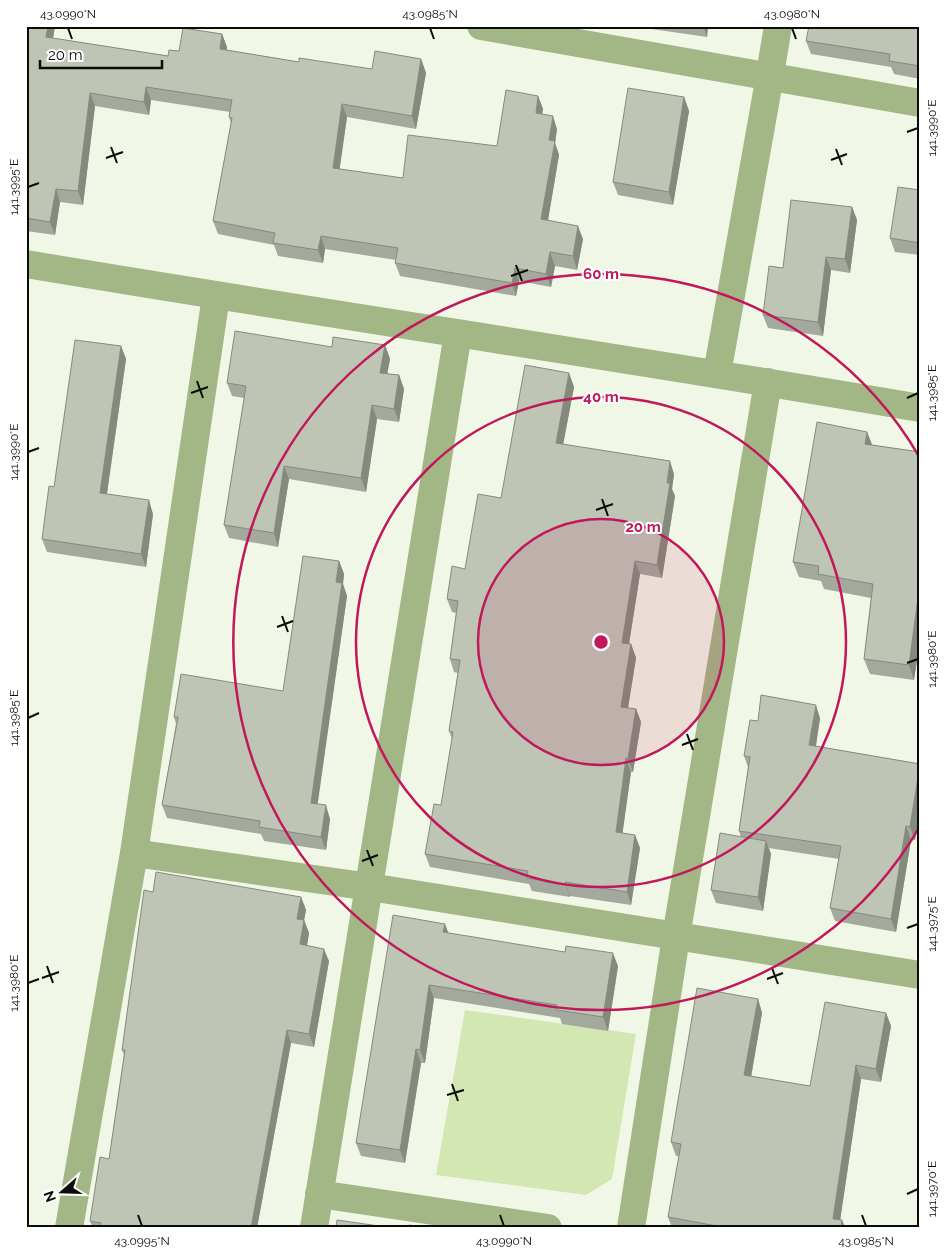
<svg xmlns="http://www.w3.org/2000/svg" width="946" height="1254" font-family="Raleway,sans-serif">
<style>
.green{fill:#d3e7b3}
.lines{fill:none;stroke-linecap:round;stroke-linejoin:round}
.street{stroke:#a3b686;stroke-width:28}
.wall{fill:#a3a99c}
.shaded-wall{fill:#858a7f}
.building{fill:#bec5b5;stroke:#858a7f}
.ticks{fill:none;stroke:#0a0c07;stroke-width:2}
.ring{fill:none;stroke:#c2185b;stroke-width:2.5}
.centre{fill:#c2185b;stroke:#fff;stroke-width:2.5}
.ring-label{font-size:15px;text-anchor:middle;font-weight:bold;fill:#c2185b;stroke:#fff;stroke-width:4;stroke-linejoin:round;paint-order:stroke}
.neatline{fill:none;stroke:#0a0c07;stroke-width:2}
.ticks-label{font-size:12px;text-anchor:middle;fill:#0a0c07}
</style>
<rect width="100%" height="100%" fill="#f1f7e7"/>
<!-- green -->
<path class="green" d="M465,1010l171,24 -24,145 -26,16 -150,-20z"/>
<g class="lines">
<!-- street -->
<path class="street" d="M481,26l439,77
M26,264c298,50 596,93 894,144
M717,374l49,-276 12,-72
M134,853l236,34 550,88
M319,1194l229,34
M69,1228l65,-375 82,-557
M314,1228l144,-895
M631,1228l45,-291 92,-555"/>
</g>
<!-- wall -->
<path class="wall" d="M26,26h29l-2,12 115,18 54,-22 5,13v3l72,12 73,7 49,-10 5,14 -10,56 -69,-12 -8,52 64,9 94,-32 41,-50 5,13 -1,5 15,15 -2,14 4,12 -11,65 35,19 -6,31 -22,-4 -4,21 -32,-6 -3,15 -116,-20 -5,-13 1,-3 -71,-11 -2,14 -45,-7 -4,-11 -56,-11 -5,-13 18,-98 -2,-6 1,-5 -79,-12 -2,15 -54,-9 -12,99 -23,-3 -5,33 -29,-4z
M631,26h77l-1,11z
M920,26v53l-26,-5 -3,-7 -80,-13 -5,-13z
M684,97l5,14 -16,94 -55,-10 -5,-13z
M920,190v65l-25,-3 -5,-14z
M852,207l5,13 -7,53 -19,-3 -8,66 -55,-8 -5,-13 20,-47z
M385,345l5,14 -3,15 12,1 5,14 -5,33 -22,-3 -11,73 -77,-13 -11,68 -49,-9 -5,-13 20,-127 -12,-2 -5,-13 105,-36z
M121,346l5,13 -19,135 46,20 -7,53 -99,-15 -5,-13 12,-52z
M569,373l5,14 -11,57 111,30 -2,15 3,7 -13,82 -22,-4 -11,70h2l5,14 -8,50 8,1 5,13 -8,50h-2l-9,61 13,2 5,13 -9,57 -61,-9v1l-38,-6 -3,-7 -99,-17 -5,-13 16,-49 11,-66 -3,-8 9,-58 -4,-1 -4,-13 6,-46 -4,-1 -5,-13 18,-30 36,-71z
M867,432l5,13 48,7v188l-6,40 -44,-6 -6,-15 7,-61 -47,-9 -3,-8 -22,-4 -6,-15z
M339,561l5,13 -1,10 4,12 -30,208 13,15 -4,31 -62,-9 -3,-7 -94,-16 -5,-13 14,-81 -2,-7 109,-26z
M820,718l-4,28 104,18v46l-5,30h-4l-15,92 -61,-11 -5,-13 9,-49 -70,-11 2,6 -8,57 -47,-8 -5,-13 30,-53 -2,-6 9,-64 -4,-11 14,-35z
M153,892l148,5 5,13 -2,10 5,13 -2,13 22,15 -15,86 -23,-4 -34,185h-164l-3,-7 19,-62 15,-104 -2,-5z
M445,924l3,9 170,33 -10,65 -46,-7 -2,-6 -126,-20 -9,65h-4l-16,100 -44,-7 -5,-13z
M758,999l4,14 -11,64 59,9 76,-73 5,13 -10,56 -20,-3 -21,141h2l3,8h-173l-4,-11 11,-61h-3l-5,-14z"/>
<!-- shaded-wall -->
<path class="shaded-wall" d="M48,26h7l-4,24 -5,-13z
M703,26h5l-1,11z
M222,34l5,13 -2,15 -5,-13z
M421,59l5,14 -10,56 -4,-13z
M146,87l5,13 -2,15 -5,-13z
M90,93l5,13 -12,99 -5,-14z
M538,96l5,13 -3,17 -4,-13z
M684,97l5,14 -16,94 -4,-13z
M342,104l5,13 -9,64 -5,-13z
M553,116l4,13 -2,14 4,12 -13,77 -5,-13 8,-79z
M56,189l4,13 -5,33 -5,-13z
M852,207l5,13 -7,53 -5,-14z
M578,226l5,13 -6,31 -4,-14z
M321,236l4,13 -2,14 -5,-13z
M550,252l5,14 -4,21 -5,-13z
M826,257l5,13 -8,66 -5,-14z
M515,268l4,13 -3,15 -4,-13z
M385,345l5,14 -5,27 -5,-13z
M121,346l5,13 -21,148 -5,-14z
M569,373l5,14 -13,69 -5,-13z
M399,375l5,14 -5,33 -5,-13z
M372,405l5,14 -11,73 -5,-14z
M867,432l6,15 -8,-3z
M670,461l4,13 -2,15 3,7 -13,82 -5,-13z
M284,466l5,13 -11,68 -4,-14z
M149,500l4,14 -7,53 -5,-13z
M339,561l5,13 -1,10 4,12 -31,220 -5,-13z
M635,561l5,13 -13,82 -5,-13z
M919,590l1,3v47l-6,40 -5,-15z
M631,644l5,14 -10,62 -5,-13z
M816,705l4,13 -6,40 -5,-13z
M636,709l5,13 -8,50 -5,-13z
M626,758l5,14 -10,73 -5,-13z
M920,767v43l-5,30 -5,-13z
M326,805l4,14 -4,31 -5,-13z
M906,826l5,14 -15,92 -5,-13z
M635,835l5,13 -9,57 -4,-13z
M766,841l5,13 -8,57 -5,-14z
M565,882l5,14v1l-5,-13z
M301,897l5,13 -4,21 -5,-12z
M304,920l5,13 -4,24 -5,-13z
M445,924l5,13 -7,-5z
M324,949l5,12 -15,86 -5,-13z
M613,953l5,13 -10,65 -5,-14z
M429,985l5,13 -9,65 -5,-13z
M758,999l4,14 -13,76 -5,-14z
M886,1013l5,13 -10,56 -5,-13z
M287,1030l4,13 -34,185h-6z
M416,1049l5,14 -16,100 -5,-13z
M856,1065l5,14 -22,149 -6,-9z
M842,1220l3,8h-4z"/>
<!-- building -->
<path class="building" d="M26,26h22l-2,11 122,19 1,-6 10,1 4,-23 39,6 -2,15 79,13v-4l73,11 3,-18 46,8 -9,57 -70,-12 -9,64 70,10 5,-43 89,11 9,-56 32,6 -2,17 17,3 -4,24 6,1 -14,78 37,7 -5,30 -23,-4 -4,22 -31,-6 -3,15 -117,-20 3,-15 -77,-12 -3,14 -45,-7 2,-10 -62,-12 19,-103 -3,-1 3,-17 -86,-13 -2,15 -54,-9 -12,98 -22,-2 -6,33 -24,-4z
M809,26h111v40l-31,-5 1,-7 -84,-13z
M628,88l56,9 -15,95 -56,-10z
M898,187l22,3v53l-30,-5z
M791,200l61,7 -7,52 -19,-2 -8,65 -55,-7 6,-49 14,2z
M235,331l97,16 1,-10 52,8 -5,28 19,2 -5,34 -22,-4 -11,73 -77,-12 -10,67 -50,-8 22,-139 -19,-3z
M75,340l46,6 -21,147 49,7 -8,54 -99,-15 7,-53 5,1z
M525,365l44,8 -13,70 114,18 -3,22h3l-13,82 -22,-4 -13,82 9,1 -10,63 15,2 -8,50 -2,-1 -10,74 19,3 -8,57 -62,-10v2l-38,-6 1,-7 -103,-17 9,-50 7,1 12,-73 -4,-1 11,-71 -10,-1 8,-58 -11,-2 5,-33 13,3 13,-75 23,4z
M817,422l50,10 -2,12 55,8v138h-1l-10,75 -45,-6 9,-75 -55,-10 1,-8 -26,-4z
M303,556l36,5 -3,21 6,1 -31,220 15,2 -5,32 -62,-10 1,-6 -98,-16 16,-88h-4l7,-43 102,17z
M761,695l55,10 -7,40 111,19 -10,63 -4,-1 -15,93 -61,-11 11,-62 -102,-15 11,-74 -6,-1 6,-36 8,1z
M720,833l46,8 -8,56 -47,-7z
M156,872l145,25 -4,22 7,1 -4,24 24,5 -15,85 -22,-4 -36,198h-151l1,-5 -11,-2 10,-64 9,2 16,-109h-3l22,-160 9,2z
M393,915l52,9 -2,8 122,20 1,-6 47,7 -10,64 -46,-7v-5l-128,-20 -9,65 -4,-1 -16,101 -44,-7z
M697,988l61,11 -14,76 66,11 15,-84 61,11 -10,56 -20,-4 -23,154 9,1 -1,8h-113l-60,-11 13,-73 -10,-2z
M337,1220l56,8h-57z
M409,1225l19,3h-20z"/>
<!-- ticks -->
<path class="ticks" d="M68,28l4,11M430,28l4,11M792,28l4,11M907,132l11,-4M111,147l6,16M836,149l6,16M106,158l17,-6M831,160l16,-6M28,187l11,-4M516,265l6,16M511,276l17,-6M197,381l6,17M191,393l17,-6M907,398l11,-5M28,452l11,-4M602,499l6,17M596,510l17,-6M282,616l6,16M277,627l16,-6M907,663l11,-4M28,718l11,-5M687,734l6,16M682,745l16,-6M367,850l6,16M362,861l16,-6M907,928l11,-4M47,966l6,17M772,968l6,16M42,978l17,-6M767,979l16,-6M28,983l11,-4M452,1084l6,17M447,1095l17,-5M907,1194l11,-5M138,1215l4,11M500,1215l4,11M862,1215l4,11"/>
<!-- distance rings -->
<circle cx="601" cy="642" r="123" fill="#c2185b" fill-opacity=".12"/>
<g class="ring">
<circle cx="601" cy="642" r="123"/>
<circle cx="601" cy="642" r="245"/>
<path d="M920 826A368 368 0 1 1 920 458"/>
</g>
<circle cx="601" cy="642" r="8" class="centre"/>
<g class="ring-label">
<text x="601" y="279">60 m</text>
<text x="601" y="402">40 m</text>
<text x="643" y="532">20 m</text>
</g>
<!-- border -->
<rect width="946" height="1254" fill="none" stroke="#ffffff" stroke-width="55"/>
<!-- north arrow -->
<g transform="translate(62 1192) rotate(250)" stroke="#ffffff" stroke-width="4" paint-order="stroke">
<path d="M0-4L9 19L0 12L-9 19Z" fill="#0a0c07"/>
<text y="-8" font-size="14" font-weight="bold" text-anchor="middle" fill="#0a0c07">N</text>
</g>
<!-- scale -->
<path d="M40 60v8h122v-8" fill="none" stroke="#0a0c07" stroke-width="2.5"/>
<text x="48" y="60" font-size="15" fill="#0a0c07" stroke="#ffffff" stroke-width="4" paint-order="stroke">20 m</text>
<rect x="28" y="28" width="890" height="1198" class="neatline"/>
<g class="ticks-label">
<text x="68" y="18">43.0990°N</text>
<text x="430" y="18">43.0985°N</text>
<text x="792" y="18">43.0980°N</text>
<text transform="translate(932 128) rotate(-90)" y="4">141.3990°E</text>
<text transform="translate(14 187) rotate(-90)" y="4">141.3995°E</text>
<text transform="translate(932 393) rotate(-90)" y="4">141.3985°E</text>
<text transform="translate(14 452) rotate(-90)" y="4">141.3990°E</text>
<text transform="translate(932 659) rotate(-90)" y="4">141.3980°E</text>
<text transform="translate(14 718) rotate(-90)" y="4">141.3985°E</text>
<text transform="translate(932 924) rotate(-90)" y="4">141.3975°E</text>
<text transform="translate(14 983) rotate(-90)" y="4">141.3980°E</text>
<text transform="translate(932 1189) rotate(-90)" y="4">141.3970°E</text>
<text x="142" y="1245">43.0995°N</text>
<text x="504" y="1245">43.0990°N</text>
<text x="866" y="1245">43.0985°N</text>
</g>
</svg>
